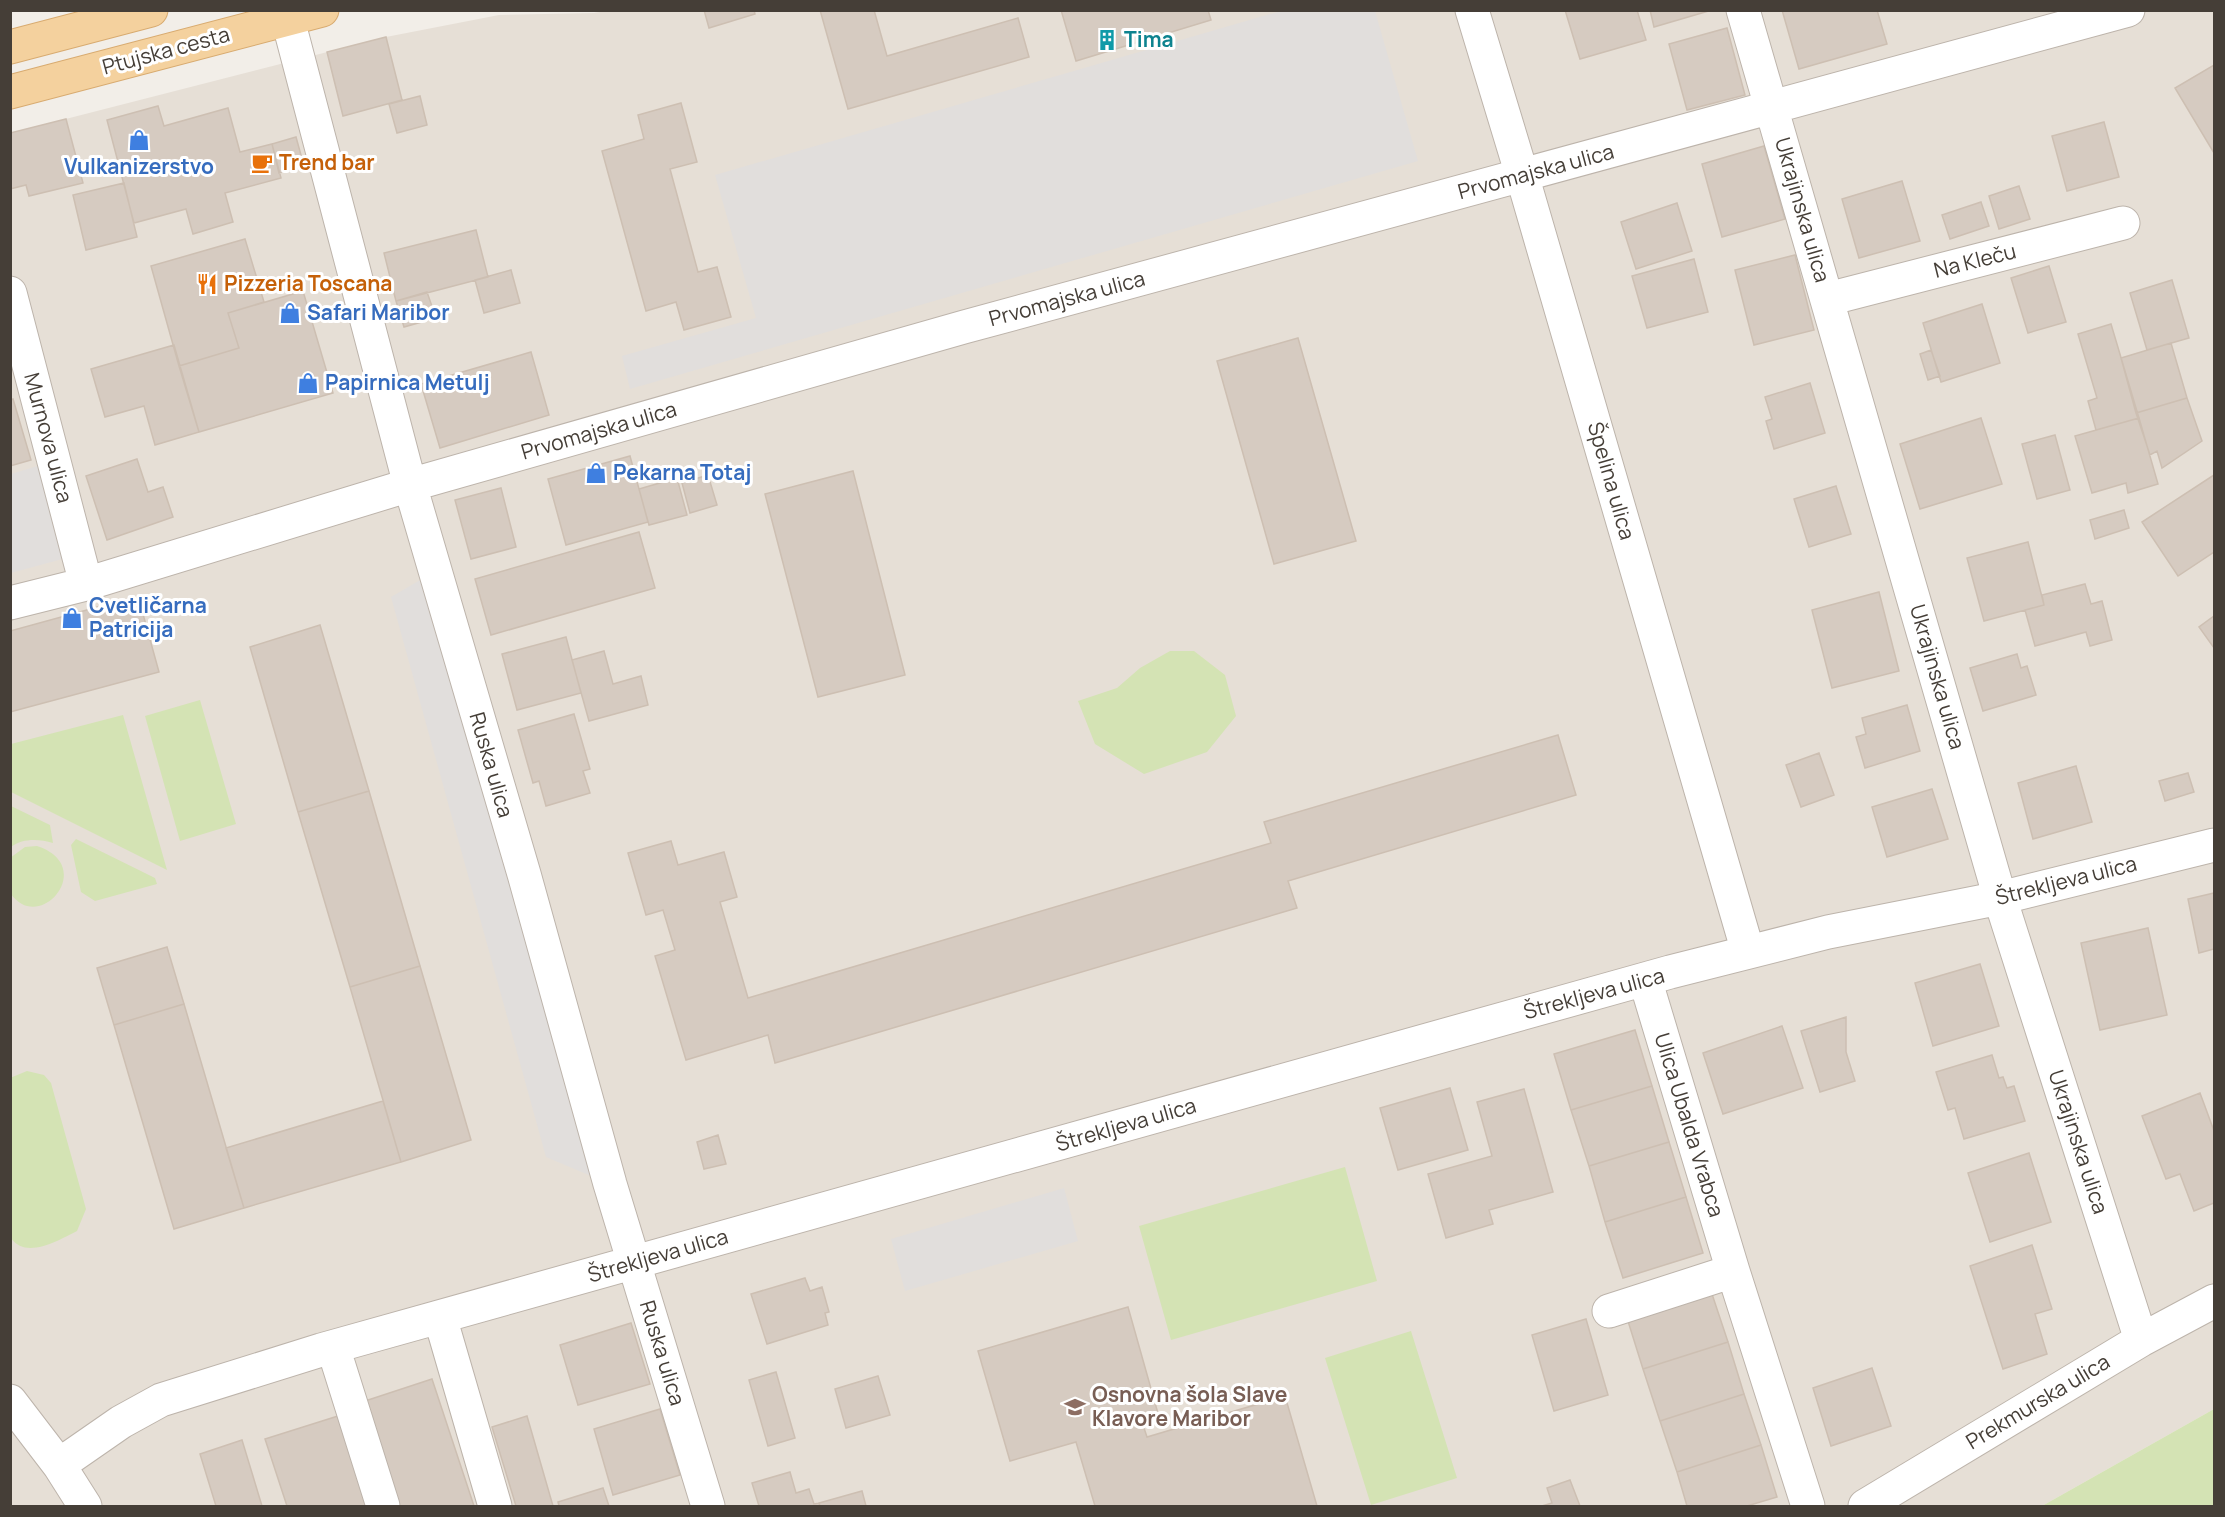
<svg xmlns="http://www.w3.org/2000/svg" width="2225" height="1517" font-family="Manrope,sans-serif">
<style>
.residential{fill:#e6dfd6}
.green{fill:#d4e3b4}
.parking{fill:#e1dedc}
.building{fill:#d6cbc1;stroke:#cdbfb2;stroke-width:1.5}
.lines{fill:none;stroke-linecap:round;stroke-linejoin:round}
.minor-casing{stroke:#bdb4ab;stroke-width:35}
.major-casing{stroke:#d8ab70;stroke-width:35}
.minor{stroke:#fff;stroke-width:33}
.major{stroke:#f4d19e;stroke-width:33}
.labels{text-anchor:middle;stroke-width:6;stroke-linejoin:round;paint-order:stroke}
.culture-label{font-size:21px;font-weight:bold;fill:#0d838f;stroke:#fff;text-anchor:start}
.street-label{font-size:21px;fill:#453e37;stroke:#fff}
.food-label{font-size:21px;font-weight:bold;fill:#c56008;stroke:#fff;text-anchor:start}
.shop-label{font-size:21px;font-weight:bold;fill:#366cbe;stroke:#fff;text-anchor:start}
.education-label{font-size:21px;font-weight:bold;fill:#785e54;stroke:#fff;text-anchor:start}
</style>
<rect width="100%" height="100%" fill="#f2eee8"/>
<!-- residential -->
<path class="residential" d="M610,10l1604,1v1398l-172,97h-2031v-1373l375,-96 113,-22 95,-2z"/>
<!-- green -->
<path class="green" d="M1170,651h24l31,24 11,41 -29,36 -63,22 -49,-30 -17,-43 39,-13 23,-20z
M200,700l36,124 -56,17 -35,-125z
M123,715l44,155 -156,-78v-48z
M11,806l39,19 3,18c-14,-4 -30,-5 -42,4z
M76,839l79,39 2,6 -62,17 -14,-9 -10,-47z
M37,846c61,20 3,89 -26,48l-1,-36 15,-11z
M27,1071l17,4 7,8 35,126 -9,22c-18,9 -51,29 -66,7l-1,-160z
M1345,1167l32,114 -206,59 -32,-114z
M1411,1331l46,147 -86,27 -46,-147z
M2214,1409v97h-172z"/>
<!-- parking -->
<path class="parking" d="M1281,11h94l43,150 -788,228 -8,-33 134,-38 -41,-143z
M41,465l25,93 -55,15v-99z
M434,572l176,612 -64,-27 -155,-560z
M1064,1188l14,53 -173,50 -14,-52z"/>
<!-- building -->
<path class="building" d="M704,10h50l1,4 -46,14z
M820,10h54l13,46 131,-38 11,39 -181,52z
M1061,10h147l3,10 -135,41z
M1565,10h72l9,30 -66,19z
M1650,10h62l-58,17z
M1782,10h95l10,34 -88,25z
M1727,28l18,67 -58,15 -18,-66z
M386,37l16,63 -59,16 -16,-64z
M2214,65v88l-39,-65z
M420,96l7,29 -30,8 -8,-29z
M681,103l16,59 -27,7 28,103 19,-5 14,50 -47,13 -8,-28 -30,9 -44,-160 42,-12 -6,-24z
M158,106l6,20 64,-18 12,44 32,-8 9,34 -56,15 8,29 -40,12 -7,-25 -52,14 -27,-103z
M66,119l17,64 -54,13 -3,-11 -16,4v-56z
M2104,122l15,55 -52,14 -15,-55z
M296,137l8,29 -25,7 -7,-29z
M1764,146l21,73 -63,18 -20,-73z
M1902,181l18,60 -61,17 -17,-59z
M124,183l13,54 -51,13 -13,-55z
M2019,186l11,33 -31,10 -10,-33z
M1981,202l8,24 -39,13 -8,-24z
M1677,203l15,48 -56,18 -15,-47z
M476,230l12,47 -92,24 -12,-48z
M245,239l19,63 -36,11 11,35 -60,18 -28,-100z
M1795,255l19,75 -60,15 -19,-75z
M1694,259l14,53 -61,16 -15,-52z
M2049,266l17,56 -38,11 -17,-55z
M511,270l9,33 -36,10 -9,-33z
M2172,280l17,58 -42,12 -17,-57z
M303,291l30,102 -134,39 -20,-66 60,-18 -11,-35z
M427,292l9,26 -32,9 -8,-26z
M1982,304l18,59 -59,19 -18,-59z
M2111,324l28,94 -43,12 -8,-29 9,-3 -19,-64z
M1298,338l58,203 -82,23 -57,-203z
M2171,343l16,55 -51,15 -15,-55z
M174,345l25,87 -44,13 -11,-39 -39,11 -14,-48z
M1931,350l9,26 -12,4 -8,-26z
M531,352l18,63 -109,33 -19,-64z
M1810,383l15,50 -51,16 -8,-28 6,-2 -7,-22z
M2187,398l15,43 -40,27 -5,-17 -7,4 -14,-42z
M13,399l18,61 -21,6v-66z
M1981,418l21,66 -82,25 -20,-65z
M2139,418l19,66 -30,9 -2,-10 -34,10 -17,-57z
M2055,435l15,55 -33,9 -15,-55z
M630,456l18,66 -82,23 -18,-66z
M137,459l11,33 15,-5 10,30 -66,23 -21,-64z
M853,471l52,204 -87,22 -53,-203z
M708,475l9,30 -27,8 -8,-30z
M2214,475v77l-36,24 -36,-54z
M677,478l10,37 -38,10 -10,-36z
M1836,486l15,48 -42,13 -15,-48z
M501,488l15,59 -45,12 -16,-59z
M2124,510l5,18 -34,11 -5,-19z
M639,532l16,56 -164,47 -16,-56z
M2028,542l16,63 -60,16 -17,-63z
M2085,584l6,20 11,-3 10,39 -22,6 -4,-14 -51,14 -10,-36 19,-5 -2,-10z
M1879,592l20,79 -67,17 -20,-78z
M138,596l21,76 -149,40v-81z
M2214,616v32l-15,-21z
M320,625l49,166 -71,21 -48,-165z
M566,637l15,56 -64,17 -15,-56z
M604,651l9,33 28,-8 7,29 -59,16 -17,-61z
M2017,654l4,14 6,-2 9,29 -53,16 -13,-43z
M1907,705l13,46 -55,17 -9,-31 10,-3 -4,-16z
M574,714l16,55 -7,2 7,22 -44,13 -7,-25 -6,2 -15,-53z
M1558,735l18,60 -288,86 9,27 -522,155 -7,-28 -82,25 -31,-104 20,-6 -12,-40 -17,5 -18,-62 43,-12 7,24 46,-13 13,45 -17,5 28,96 523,-155 -7,-21z
M1819,753l15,42 -33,12 -15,-42z
M2076,766l16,56 -59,17 -15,-56z
M2188,773l6,19 -29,9 -6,-20z
M1932,789l16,50 -61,18 -15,-50z
M369,791l51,175 -70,21 -52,-175z
M2214,893v56l-15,4 -11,-54z
M2148,928l19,87 -67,15 -19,-87z
M167,947l17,57 -70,21 -17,-57z
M1980,964l19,62 -66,20 -18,-63z
M420,966l51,174 -70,22 -51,-175z
M184,1004l60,204 -70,21 -60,-204z
M1846,1017v35l9,29 -35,11 -19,-61z
M1782,1026l21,62 -80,26 -20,-61z
M1635,1030l17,56 -81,24 -17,-56z
M1992,1055l7,23 4,-1 4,11 7,-2 11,35 -61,18 -9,-31 -7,2 -12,-38z
M1652,1086l17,56 -80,24 -18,-56z
M1450,1088l18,62 -70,20 -18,-62z
M1524,1089l29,103 -64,18 4,14 -47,14 -18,-64 64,-18 -15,-54z
M2200,1093l14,38v72l-20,8 -14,-37 -14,5 -24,-63z
M383,1101l18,61 -157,46 -18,-60z
M718,1135l8,29 -22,5 -7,-27z
M1669,1142l17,55 -81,25 -16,-56z
M2029,1153l22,69 -61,20 -22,-69z
M1686,1197l17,56 -80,25 -18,-56z
M2032,1245l20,64 -17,5 12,40 -44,15 -33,-103z
M805,1278l5,13 12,-4 7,25 -4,1 3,12 -61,19 -16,-50z
M1711,1291l17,51 -85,27 -16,-51z
M1128,1307l31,110 -17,5 5,15 138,-41 32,110h-222l-19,-64 -66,19 -32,-110z
M1586,1319l22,76 -54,16 -22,-76z
M631,1323l19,61 -72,21 -18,-60z
M1728,1342l16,52 -84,27 -17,-52z
M1872,1368l19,58 -60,20 -18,-58z
M776,1372l19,66 -27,8 -19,-66z
M878,1376l12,39 -44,13 -11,-39z
M432,1379l42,127h-78l-34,-104z
M1744,1394l17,51 -84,27 -17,-51z
M660,1409l20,66 -67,20 -19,-66z
M338,1416l29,90h-80l-22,-67z
M527,1416l26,90h-37l-24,-79z
M242,1440l20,66h-46l-16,-52z
M1761,1445l16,52 -30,9h-60l-10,-34z
M790,1472l6,21 13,-4 5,15 5,-1 1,3h-61l-7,-23z
M1570,1480l10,26h-38l10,-3 -5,-15z
M603,1488l6,18h-50l-1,-4z
M862,1491l4,15h-46l-1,-3z"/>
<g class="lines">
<defs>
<path id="minor" d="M1472,10l50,165 226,777
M1743,10l257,888 141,442
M288,20l122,465 114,389 86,310 98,322
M10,293l76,291
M1828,299l295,-76
M10,603l76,-19 324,-99 554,-158 1164,-317
M1645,979l88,292 75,235
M1609,1311l124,-40
M440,1317l55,189
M333,1347l50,159
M10,1401l49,64 26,41
M59,1465l62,-43 40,-22 160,-50 1349,-378 158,-40 172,-34 214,-53
M1865,1506l276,-166 73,-39"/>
<path id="major" d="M10,47l141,-37
M10,92l312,-82"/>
</defs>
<!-- minor casing -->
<use href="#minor" class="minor-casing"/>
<!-- major casing -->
<use href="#major" class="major-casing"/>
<!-- minor -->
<use href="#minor" class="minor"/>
<!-- major -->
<use href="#major" class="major"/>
</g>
<!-- icons -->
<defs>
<symbol id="building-bare" viewBox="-9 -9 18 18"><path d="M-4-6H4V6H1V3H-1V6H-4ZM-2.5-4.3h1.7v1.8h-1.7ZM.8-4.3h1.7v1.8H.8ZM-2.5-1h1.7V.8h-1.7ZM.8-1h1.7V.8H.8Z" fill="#0f9aa8" stroke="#fff" stroke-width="2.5" paint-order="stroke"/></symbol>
<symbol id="shop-bare" viewBox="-9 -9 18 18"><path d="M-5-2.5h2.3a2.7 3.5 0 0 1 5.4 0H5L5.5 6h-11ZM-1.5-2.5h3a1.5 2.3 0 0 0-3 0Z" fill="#3f7fe0" stroke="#fff" stroke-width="2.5" paint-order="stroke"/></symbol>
<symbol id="cafe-bare" viewBox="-9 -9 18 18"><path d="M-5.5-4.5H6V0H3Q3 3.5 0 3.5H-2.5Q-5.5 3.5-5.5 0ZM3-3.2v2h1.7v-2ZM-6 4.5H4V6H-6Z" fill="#e8710a" stroke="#fff" stroke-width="2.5" paint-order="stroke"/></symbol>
<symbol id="restaurant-bare" viewBox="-9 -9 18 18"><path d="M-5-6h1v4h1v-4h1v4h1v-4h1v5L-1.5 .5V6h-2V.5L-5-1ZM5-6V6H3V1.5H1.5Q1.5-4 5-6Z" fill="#e8710a" stroke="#fff" stroke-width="2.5" paint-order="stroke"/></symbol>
<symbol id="school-bare" viewBox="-9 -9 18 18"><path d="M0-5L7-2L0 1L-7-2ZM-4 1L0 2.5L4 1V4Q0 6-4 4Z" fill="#8d6e63" stroke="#fff" stroke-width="2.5" paint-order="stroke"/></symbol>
</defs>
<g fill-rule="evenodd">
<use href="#building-bare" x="1092" y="25" width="30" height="30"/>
<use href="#shop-bare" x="124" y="125" width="30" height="30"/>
<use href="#cafe-bare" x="247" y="148" width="30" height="30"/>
<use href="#restaurant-bare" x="192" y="269" width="30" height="30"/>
<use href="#shop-bare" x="275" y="298" width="30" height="30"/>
<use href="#shop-bare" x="293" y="368" width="30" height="30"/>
<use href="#shop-bare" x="581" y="458" width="30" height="30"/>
<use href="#shop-bare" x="57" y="603" width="30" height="30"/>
<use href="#school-bare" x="1060" y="1392" width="30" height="30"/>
</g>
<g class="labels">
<!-- culture labels -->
<g class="culture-label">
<text x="1124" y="47">Tima</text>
</g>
<!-- street labels -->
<g class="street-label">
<text transform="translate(166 51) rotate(-15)" y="7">Ptujska cesta</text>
<text transform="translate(1536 172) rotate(-15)" y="7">Prvomajska ulica</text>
<text transform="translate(1802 210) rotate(74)" y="7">Ukrajinska ulica</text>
<text transform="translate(1975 261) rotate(-14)" y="7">Na Kleču</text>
<text transform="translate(1067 299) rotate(-15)" y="7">Prvomajska ulica</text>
<text transform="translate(599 431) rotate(-16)" y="7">Prvomajska ulica</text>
<text transform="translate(48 438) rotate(75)" y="7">Murnova ulica</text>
<text transform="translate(1611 481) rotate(74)" y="7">Špelina ulica</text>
<text transform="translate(1937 677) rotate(74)" y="7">Ukrajinska ulica</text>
<text transform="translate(491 765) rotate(74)" y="7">Ruska ulica</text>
<text transform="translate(2066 881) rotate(-14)" y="7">Štrekljeva ulica</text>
<text transform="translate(1594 994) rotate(-15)" y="7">Štrekljeva ulica</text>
<text transform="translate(1126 1125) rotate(-16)" y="7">Štrekljeva ulica</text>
<text transform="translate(1689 1125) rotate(73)" y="7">Ulica Ubalda Vrabca</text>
<text transform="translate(2078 1142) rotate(72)" y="7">Ukrajinska ulica</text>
<text transform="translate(658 1256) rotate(-16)" y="7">Štrekljeva ulica</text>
<text transform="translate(662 1353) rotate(73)" y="7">Ruska ulica</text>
<text transform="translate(2038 1402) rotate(-31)" y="7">Prekmurska ulica</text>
</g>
<!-- food labels -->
<g class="food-label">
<text x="279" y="170">Trend bar</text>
<text x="224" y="291">Pizzeria Toscana</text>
</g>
<!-- shop labels -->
<g class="shop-label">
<text x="139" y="174" text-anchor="middle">Vulkanizerstvo</text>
<text x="307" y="320">Safari Maribor</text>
<text x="325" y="390">Papirnica Metulj</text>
<text x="613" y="480">Pekarna Totaj</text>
<text x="89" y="613">Cvetličarna<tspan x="89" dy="24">Patricija</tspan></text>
</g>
<!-- education labels -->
<g class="education-label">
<text x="1092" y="1402">Osnovna šola Slave<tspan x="1092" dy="24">Klavore Maribor</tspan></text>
</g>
</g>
<!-- border -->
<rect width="2225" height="1517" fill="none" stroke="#453e37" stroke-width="24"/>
</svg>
